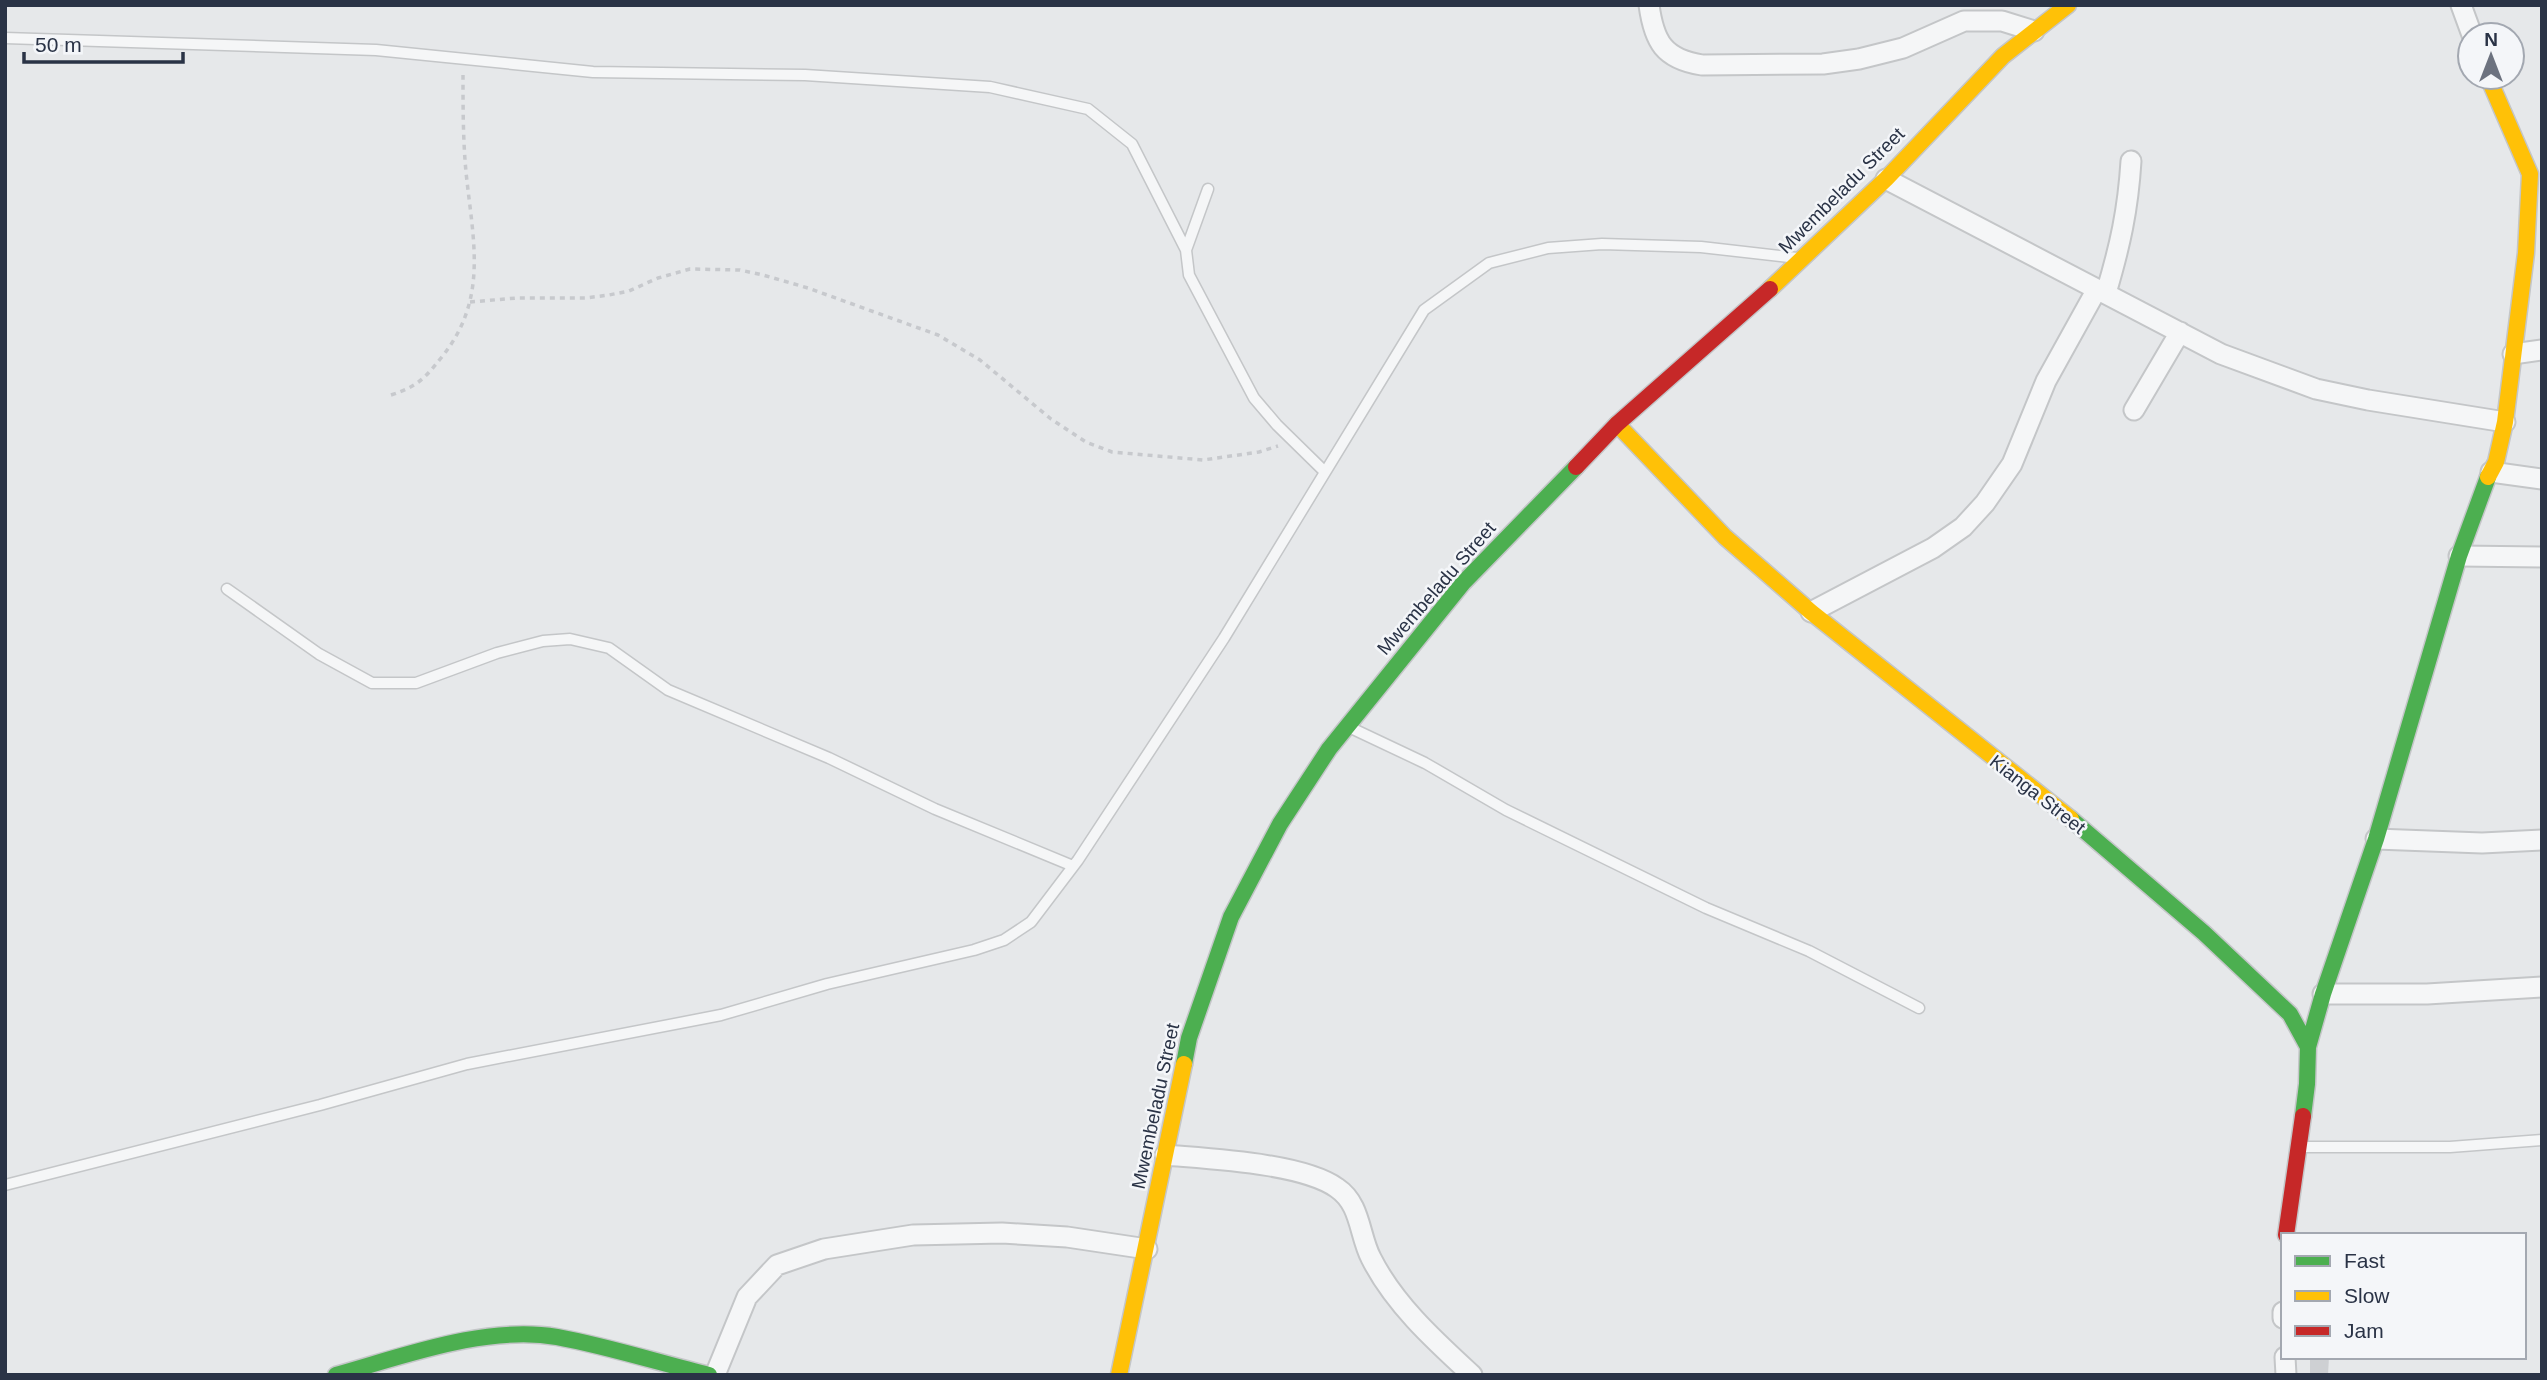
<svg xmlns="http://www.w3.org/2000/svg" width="2547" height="1380" font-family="Arial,sans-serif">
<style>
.building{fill:#ced0d3}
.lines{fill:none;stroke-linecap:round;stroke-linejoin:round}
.lane-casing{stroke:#c4c6c8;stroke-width:13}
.street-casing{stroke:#c4c6c8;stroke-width:23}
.fast-casing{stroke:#c4c6c8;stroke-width:19}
.slow-casing{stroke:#c4c6c8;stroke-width:19}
.jam-casing{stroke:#c4c6c8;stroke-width:19}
.path{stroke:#c7c9cd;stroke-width:3.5;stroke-dasharray:5 5;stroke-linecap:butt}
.lane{stroke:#f5f6f7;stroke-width:10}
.street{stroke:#f5f6f7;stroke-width:19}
.fast{stroke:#4caf50;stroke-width:16}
.slow{stroke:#ffc107;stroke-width:16}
.jam{stroke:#c62828;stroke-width:16}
.labels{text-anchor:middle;stroke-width:5;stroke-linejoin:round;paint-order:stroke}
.street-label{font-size:19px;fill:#2a3346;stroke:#f4f6f9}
</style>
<rect width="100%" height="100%" fill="#e6e8ea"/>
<!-- building -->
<path class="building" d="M2310,1357h19l-1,18h-18z"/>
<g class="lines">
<defs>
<path id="lane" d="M5,38l371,12 217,22 212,3 185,12 98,22 44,35 54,106
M1208,189l-22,61 3,25 65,123 23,27 48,47
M227,589l92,65 53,29h44l81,-30 46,-12 27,-2 39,9 59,42 161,68 106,51 138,57
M1351,728l74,35 81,47 200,98 103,43 110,57
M2299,1147h151l92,-7
M5,1185l315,-80 147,-41 254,-49 106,-31 147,-34 30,-10 27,-18 47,-62 146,-222 200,-328 65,-47 59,-15 54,-4 99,3 96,11"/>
<path id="street" d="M1649,5c5,37 15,54 53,60l121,-1 36,-5 44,-11 61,-27h38l32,10
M2461,5l11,30
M1886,179l335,175 95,35 52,11 137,22
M2106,293c14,-47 22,-83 25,-132
M2513,354l29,-4
M2134,410l46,-78
M2491,472l51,7
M2459,556l83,1
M1811,612l122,-64 30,-21 22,-24 27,-39 34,-83 51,-92
M2376,839l106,4 60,-3
M2323,994h104l115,-7
M1165,1155c45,4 137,8 172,33 24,16 22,47 34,70 23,46 64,83 101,117
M2283,1312v6
M2285,1357l1,18
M715,1375l32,-78 30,-32 47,-16 89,-14 89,-2 65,4 80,12"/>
<path id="fast" d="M2071,819l133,114 86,81 18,33 -1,37 -4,32
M2308,1047l15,-53 53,-155 83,-283 29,-79
M1184,1064l5,-26 42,-121 49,-93 49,-75 134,-166 113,-116
M336,1375c68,-19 150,-50 221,-38 50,9 103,26 152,38"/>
<path id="slow" d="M2488,77l42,97 -4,79 -21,169 -9,40 -8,15
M1770,289l116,-110 117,-123 65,-51
M1617,424l108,113 86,75 260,207
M1119,1375l65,-311"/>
<path id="jam" d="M1576,467l41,-43 153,-135
M2286,1235l17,-119"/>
</defs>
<!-- lane casing -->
<use href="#lane" class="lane-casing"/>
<!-- street casing -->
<use href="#street" class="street-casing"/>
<!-- fast casing -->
<use href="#fast" class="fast-casing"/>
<!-- slow casing -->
<use href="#slow" class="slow-casing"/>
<!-- jam casing -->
<use href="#jam" class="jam-casing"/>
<!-- path -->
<path class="path" d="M470,302l47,-4h68l24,-3 20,-4 29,-13 32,-9 50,1 23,5 45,13 130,47 42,25 71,59 35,23 26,10 91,8 56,-8 19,-6
M391,395c27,-9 33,-16 50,-37 48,-59 32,-117 25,-186 -3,-32 -3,-65 -3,-97"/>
<!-- lane -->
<use href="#lane" class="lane"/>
<!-- street -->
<use href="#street" class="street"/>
<!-- fast -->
<use href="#fast" class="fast"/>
<!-- slow -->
<use href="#slow" class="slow"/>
<!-- jam -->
<use href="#jam" class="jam"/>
</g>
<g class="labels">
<!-- street labels -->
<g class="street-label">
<text transform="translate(1841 190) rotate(-45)" y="7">Mwembeladu Street</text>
<text transform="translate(1436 588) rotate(-49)" y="7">Mwembeladu Street</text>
<text transform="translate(2038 794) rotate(38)" y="7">Kianga Street</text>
<text transform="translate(1155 1106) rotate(-78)" y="7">Mwembeladu Street</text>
</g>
</g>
<!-- border -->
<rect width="2547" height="1380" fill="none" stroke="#2a3346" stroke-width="14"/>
<!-- legend -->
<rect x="2281" y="1233" width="245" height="126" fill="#f4f6f9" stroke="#a3a8b1" stroke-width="2"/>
<rect x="2295" y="1256" width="35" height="10" fill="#4caf50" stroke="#a3a8b1" stroke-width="2"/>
<text x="2344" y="1268" font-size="21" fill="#2a3346">Fast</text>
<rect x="2295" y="1291" width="35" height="10" fill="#ffc107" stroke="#a3a8b1" stroke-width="2"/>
<text x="2344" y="1303" font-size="21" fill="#2a3346">Slow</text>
<rect x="2295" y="1326" width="35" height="10" fill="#c62828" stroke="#a3a8b1" stroke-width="2"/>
<text x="2344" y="1338" font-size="21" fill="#2a3346">Jam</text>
<!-- north arrow -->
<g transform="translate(2491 56)"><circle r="33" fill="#f4f6f9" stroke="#a3a8b1" stroke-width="2"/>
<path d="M0-5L12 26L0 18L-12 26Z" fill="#6c727f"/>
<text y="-10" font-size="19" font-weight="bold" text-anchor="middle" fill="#2a3346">N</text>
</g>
<!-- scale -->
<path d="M24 52v10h159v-10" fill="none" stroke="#2a3346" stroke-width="3.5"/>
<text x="35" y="52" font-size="21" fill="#2a3346" stroke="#f4f6f9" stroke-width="5" paint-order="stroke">50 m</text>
</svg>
